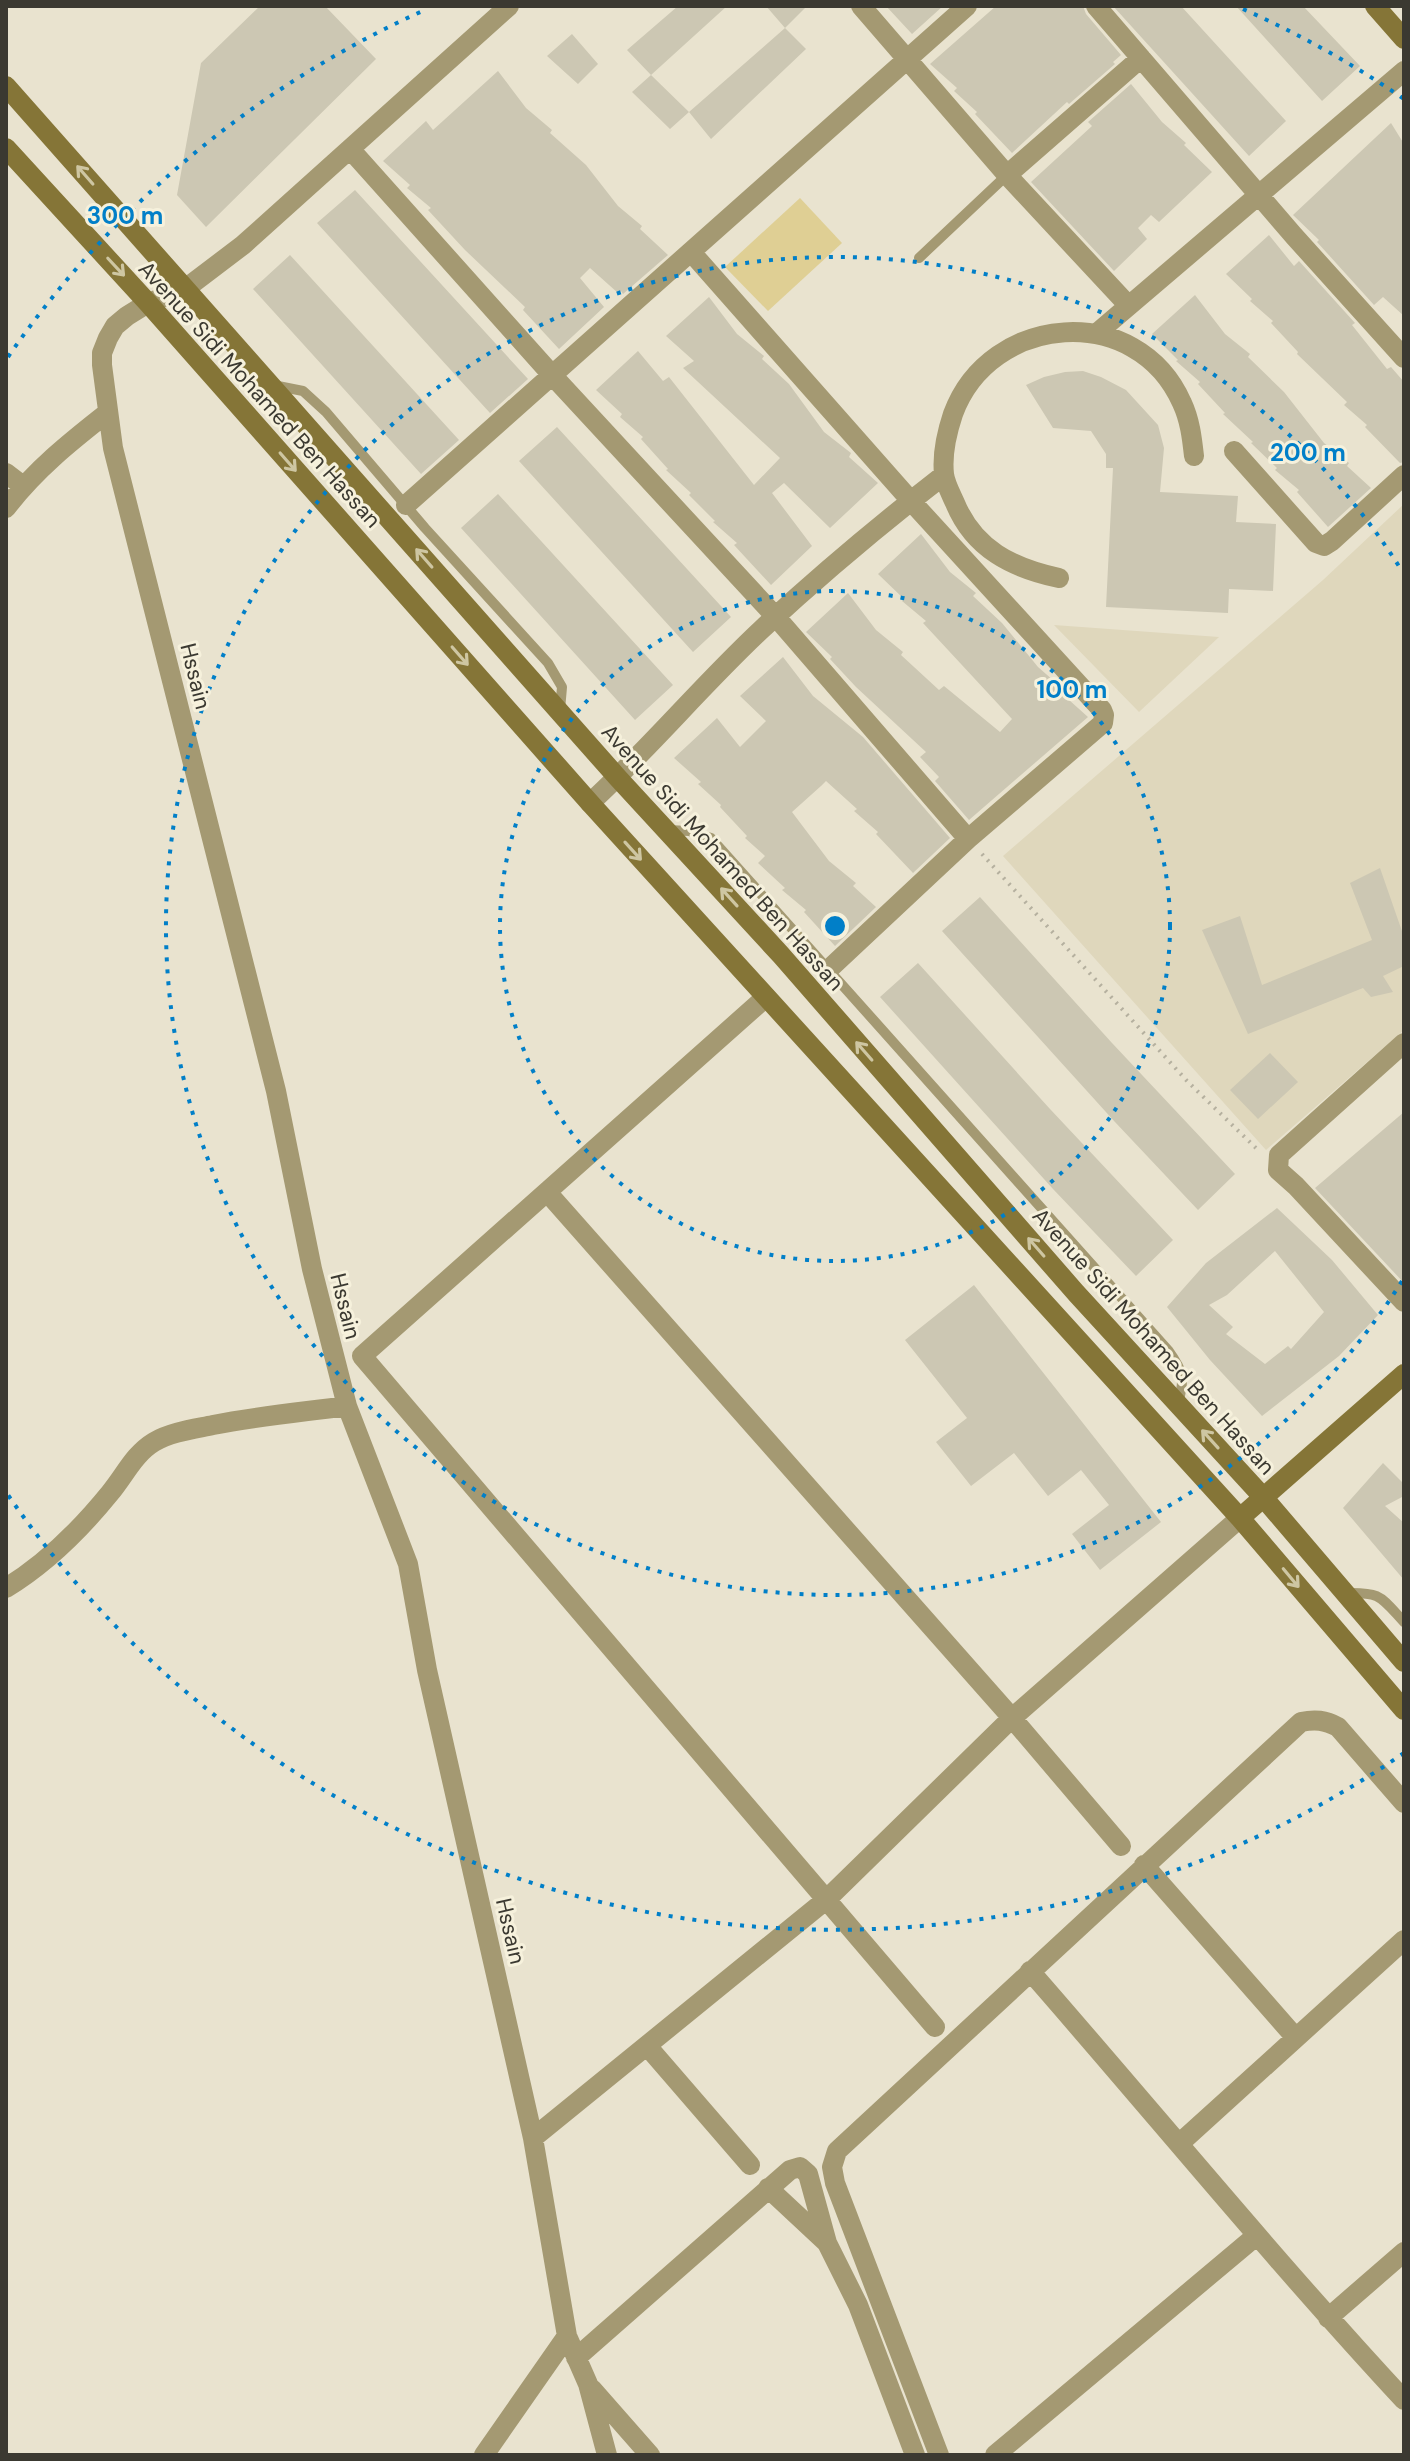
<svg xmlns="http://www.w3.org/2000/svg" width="1410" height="2461" font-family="'DM Sans',sans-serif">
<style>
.built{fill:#dfd7bc}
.green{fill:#dfcf94}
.building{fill:#ccc7b3;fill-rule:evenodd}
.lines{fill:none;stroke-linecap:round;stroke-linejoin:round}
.path{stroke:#b5b09f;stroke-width:4;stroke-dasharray:2 6;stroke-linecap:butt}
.lane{stroke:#a49972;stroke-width:10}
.street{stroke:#a49972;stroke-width:20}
.secondary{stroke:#857537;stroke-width:20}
.oneway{stroke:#cec6a2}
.ring{fill:none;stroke:#017fc8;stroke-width:4;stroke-dasharray:4 8}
.labels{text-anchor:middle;stroke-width:6;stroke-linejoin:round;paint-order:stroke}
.street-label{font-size:22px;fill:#3b3931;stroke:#f6f1dc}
.centre{fill:#017fc8;stroke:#f6f1dc;stroke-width:4}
.ring-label{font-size:24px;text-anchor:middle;font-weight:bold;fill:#017fc8;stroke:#f6f1dc;stroke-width:6;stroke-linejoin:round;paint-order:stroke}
</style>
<rect width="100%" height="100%" fill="#e9e3cf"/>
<!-- built -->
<path class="built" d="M1404,504v526l-138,120 -263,-294 320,-276z
M1054,625l165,12 -80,75z"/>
<!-- green -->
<path class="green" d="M800,198l42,45 -74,68 -43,-44z"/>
<!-- building -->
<path class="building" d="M260,6h65l51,53 -170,168 -29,-32 24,-132z
M678,6h49l-76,69 -24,-25z
M766,6h41l-22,22z
M886,6h57l-31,28z
M996,6h87l3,8 35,41 -8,7 2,2 -46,40 -2,-2 -55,51 -37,-39 2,-2 -23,-21 3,-3 -27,-24z
M1113,6h68l105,115 -37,35z
M1236,6h67l57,60 -38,35z
M785,28l21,21 -95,90 -22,-27z
M572,34l26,30 -20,20 -31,-28z
M498,71l28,37 26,22 -2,3 36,32 32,41 24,20 -2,3 28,26 -45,39 -2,-3 -3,2 -28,-25 -10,10 24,29 -45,42 -36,-39 2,-3 -60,-57 -37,-40 3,-2 -24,-20 3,-3 -27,-24 43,-40 7,9z
M651,75l38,37 -19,17 -38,-37z
M1131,84l31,38 24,21 -2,2 28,27 -53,50 -8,-7 -13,13 9,11 -33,32 -83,-89 61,-56 -4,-4z
M1391,123l13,21v172l-21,-19 -9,8 -57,-63 2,-2 -26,-25z
M355,190l173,189 -38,34 -173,-190z
M1269,235l25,31 5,-5 56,62 -3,2 35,44 4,-2 13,15v80l-4,1 -35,-36 2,-2 -23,-20 3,-3 -50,-48 1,-2 -27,-29 2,-2 -23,-20 2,-2 -26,-25z
M290,255l169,185 -38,34 -168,-185z
M1195,295l30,39 25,20 -2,3 36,35 40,51 25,20 -2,3 24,22 -43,39 -31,-35 2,-2 -24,-20 2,-2 -26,-25 2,-1 -30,-28 2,-1 -27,-29 2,-2 -24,-21 2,-1 -26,-26z
M709,297l28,37 27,22 -2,3 27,25 35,48 27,21 -2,4 29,26 -48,45 -46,-45 -12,10 40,53 -41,39 -37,-40 3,-2 -24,-21 2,-1 -26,-26 2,-2 -25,-23 2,-1 -27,-30 2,-2 -23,-20 2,-3 -26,-24 42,-39 25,30 6,-4 85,108 26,-27 -97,-90 11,-7 -28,-25z
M1083,371l18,6 25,13 32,35 6,23 -4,44 78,4 -2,26 40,2 -3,67 -44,-2 -1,24 -122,-6 7,-139h-7v-14l-15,-23 -38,-3 -27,-43 18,-8 21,-5z
M557,427l174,190 -38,35 -174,-191z
M498,494l175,191 -38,35 -174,-192z
M921,534l29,38 26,21 -3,3 29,27 36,44 24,21 -3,3 29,26 -119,103 -34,-39 4,-4 -19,-20 6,-5 -70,-65 -26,-28 2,-2 -26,-25 42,-39 28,37 27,22 -2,3 38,35 5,-4 56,46 12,-13 -89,-96 3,-2 -24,-20 2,-2 -26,-25z
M783,657l30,39 50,41 87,101 -37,35 -37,-39 2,-2 -24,-21 3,-2 -31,-28 -5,5 -29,26 37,49 27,22 -3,3 23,21 -41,39 -31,-34 2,-2 -24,-20 3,-2 -27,-25 7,-7 -20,-18 2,-2 -27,-29 1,-2 -23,-21 3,-2 -27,-24 43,-40 23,29 26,-26 -26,-25z
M1380,868l24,69v29l-21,10 10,16 -22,5 -8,-9 -115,46 -46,-104 38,-14 22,69 110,-45 -22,-57z
M980,897l132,146 123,131 -37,36 -83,-88 -173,-191z
M918,963l132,146 123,131 -37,36 -83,-87 -173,-192z
M1270,1053l28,29 -40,37 -28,-29z
M1404,1112v171l-89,-95z
M1277,1208l55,52 46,55 -39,41 -77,60 -52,-56 -43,-53 39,-44zM1275,1251l49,61 -33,37 -3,-3 -23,18 -39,-30 7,-7 -24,-22 18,-10z
M974,1285l187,237 -61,48 -28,-36 37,-29 -28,-35 -33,26 -34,-43 -43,33 -35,-44 31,-24 -62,-78z
M1383,1463l21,21v12l-19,10 19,17v57l-61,-72z"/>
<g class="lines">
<!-- path -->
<path class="path" d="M982,854l205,227 72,70"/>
<!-- lane -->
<path class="lane" d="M919,258l88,-83
M273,385l30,6 23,21 99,116 123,135 14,24 -2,23
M668,830l21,1 22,7 457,512c16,22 17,28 10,54
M1345,1593c36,-1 35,3 59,29"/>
<!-- street -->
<path class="street" d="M509,6l-266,239 -58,44 -37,14 -21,13 -12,10 -7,12 -6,15v12l11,83 163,643 36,178 35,137 61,158 19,106 106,468 34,198 21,48 19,71
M861,6l146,169 121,130
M1096,6l198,230 110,122
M350,149l202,226 224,242 192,222
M1007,175l134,-117
M691,252l220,249 191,209 2,5 -1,8 -135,116 -140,131
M1097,333l307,-262
M1234,451l82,92 8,3 8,-5 72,-66
M6,473l17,13
M406,505l561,-499
M6,508c29,-38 64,-66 101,-95
M1059,578c-47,-10 -85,-29 -104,-75 -4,-9 -10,-20 -11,-29 -2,-19 3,-42 9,-60 37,-101 184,-113 229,-11 8,17 10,35 12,53
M590,803c60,-55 112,-118 172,-174 58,-54 119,-105 182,-154
M766,997l-404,359 573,671
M1404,1043l-125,112 -1,15 18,16 108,116
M547,1192l465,526 109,128
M6,1588c41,-25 74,-58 104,-95 15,-18 24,-39 44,-51 17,-10 40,-13 59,-17 45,-9 90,-13 134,-19
M1144,1865l152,173
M1030,1971c125,143 245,290 374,429
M648,2047l102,118
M533,2138l294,-239 185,-181 228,-200
M1180,2143l224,-203
M768,2188l59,55
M1328,2318l76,-66
M576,2358l214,-188 10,-3 8,7 19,69 31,62 57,150
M592,2389l58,66
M484,2455l83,-119
M939,2455l-104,-272 -3,-16 5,-16 464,-429c14,-3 24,-2 37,5l66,76
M995,2455l261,-219"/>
<!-- secondary -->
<path class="secondary" d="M1375,6l29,33
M6,86l612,692 163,177 295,338 187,204 141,165
M6,148l142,155 442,500 650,715 164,192
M1240,1518l164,-144"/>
</g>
<!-- one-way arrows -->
<defs><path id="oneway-shaft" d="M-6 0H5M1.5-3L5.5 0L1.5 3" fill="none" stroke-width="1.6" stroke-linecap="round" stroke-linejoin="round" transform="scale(2)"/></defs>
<g class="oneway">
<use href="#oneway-shaft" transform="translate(85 175) rotate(-131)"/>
<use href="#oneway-shaft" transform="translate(116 267) rotate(47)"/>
<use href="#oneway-shaft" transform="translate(288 462) rotate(49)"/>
<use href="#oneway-shaft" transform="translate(424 558) rotate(-131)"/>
<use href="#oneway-shaft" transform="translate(460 656) rotate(49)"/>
<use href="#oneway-shaft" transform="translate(633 851) rotate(48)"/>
<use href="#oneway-shaft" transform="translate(729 897) rotate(-132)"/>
<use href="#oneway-shaft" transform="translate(864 1051) rotate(-131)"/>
<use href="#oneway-shaft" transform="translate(1036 1247) rotate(-131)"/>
<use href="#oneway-shaft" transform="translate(1210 1439) rotate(-132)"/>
<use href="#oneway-shaft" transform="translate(1291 1578) rotate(50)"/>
</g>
<!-- distance rings -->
<g class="ring">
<circle cx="835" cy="926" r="335"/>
<path d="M1402 1281A669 669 0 1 1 1402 571"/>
<path d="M1404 1753A1004 1004 0 0 1 8 1495M8 357A1004 1004 0 0 1 427 9M1243 9A1004 1004 0 0 1 1404 99"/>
</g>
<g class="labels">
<!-- street labels -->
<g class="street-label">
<text transform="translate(260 394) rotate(48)" y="8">Avenue Sidi Mohamed Ben Hassan</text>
<text transform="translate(196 676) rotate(76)" y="8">Hssain</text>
<text transform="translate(723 857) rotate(48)" y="8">Avenue Sidi Mohamed Ben Hassan</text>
<text transform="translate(346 1306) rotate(76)" y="8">Hssain</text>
<text transform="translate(1154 1341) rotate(48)" y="8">Avenue Sidi Mohamed Ben Hassan</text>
<text transform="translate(511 1931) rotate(77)" y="8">Hssain</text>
</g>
</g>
<circle cx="835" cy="926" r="12" class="centre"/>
<g class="ring-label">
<text x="125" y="224">300 m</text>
<text x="1308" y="461">200 m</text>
<text x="1072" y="698">100 m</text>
</g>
<!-- border -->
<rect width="1410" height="2461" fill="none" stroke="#3b3931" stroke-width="16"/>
</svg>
